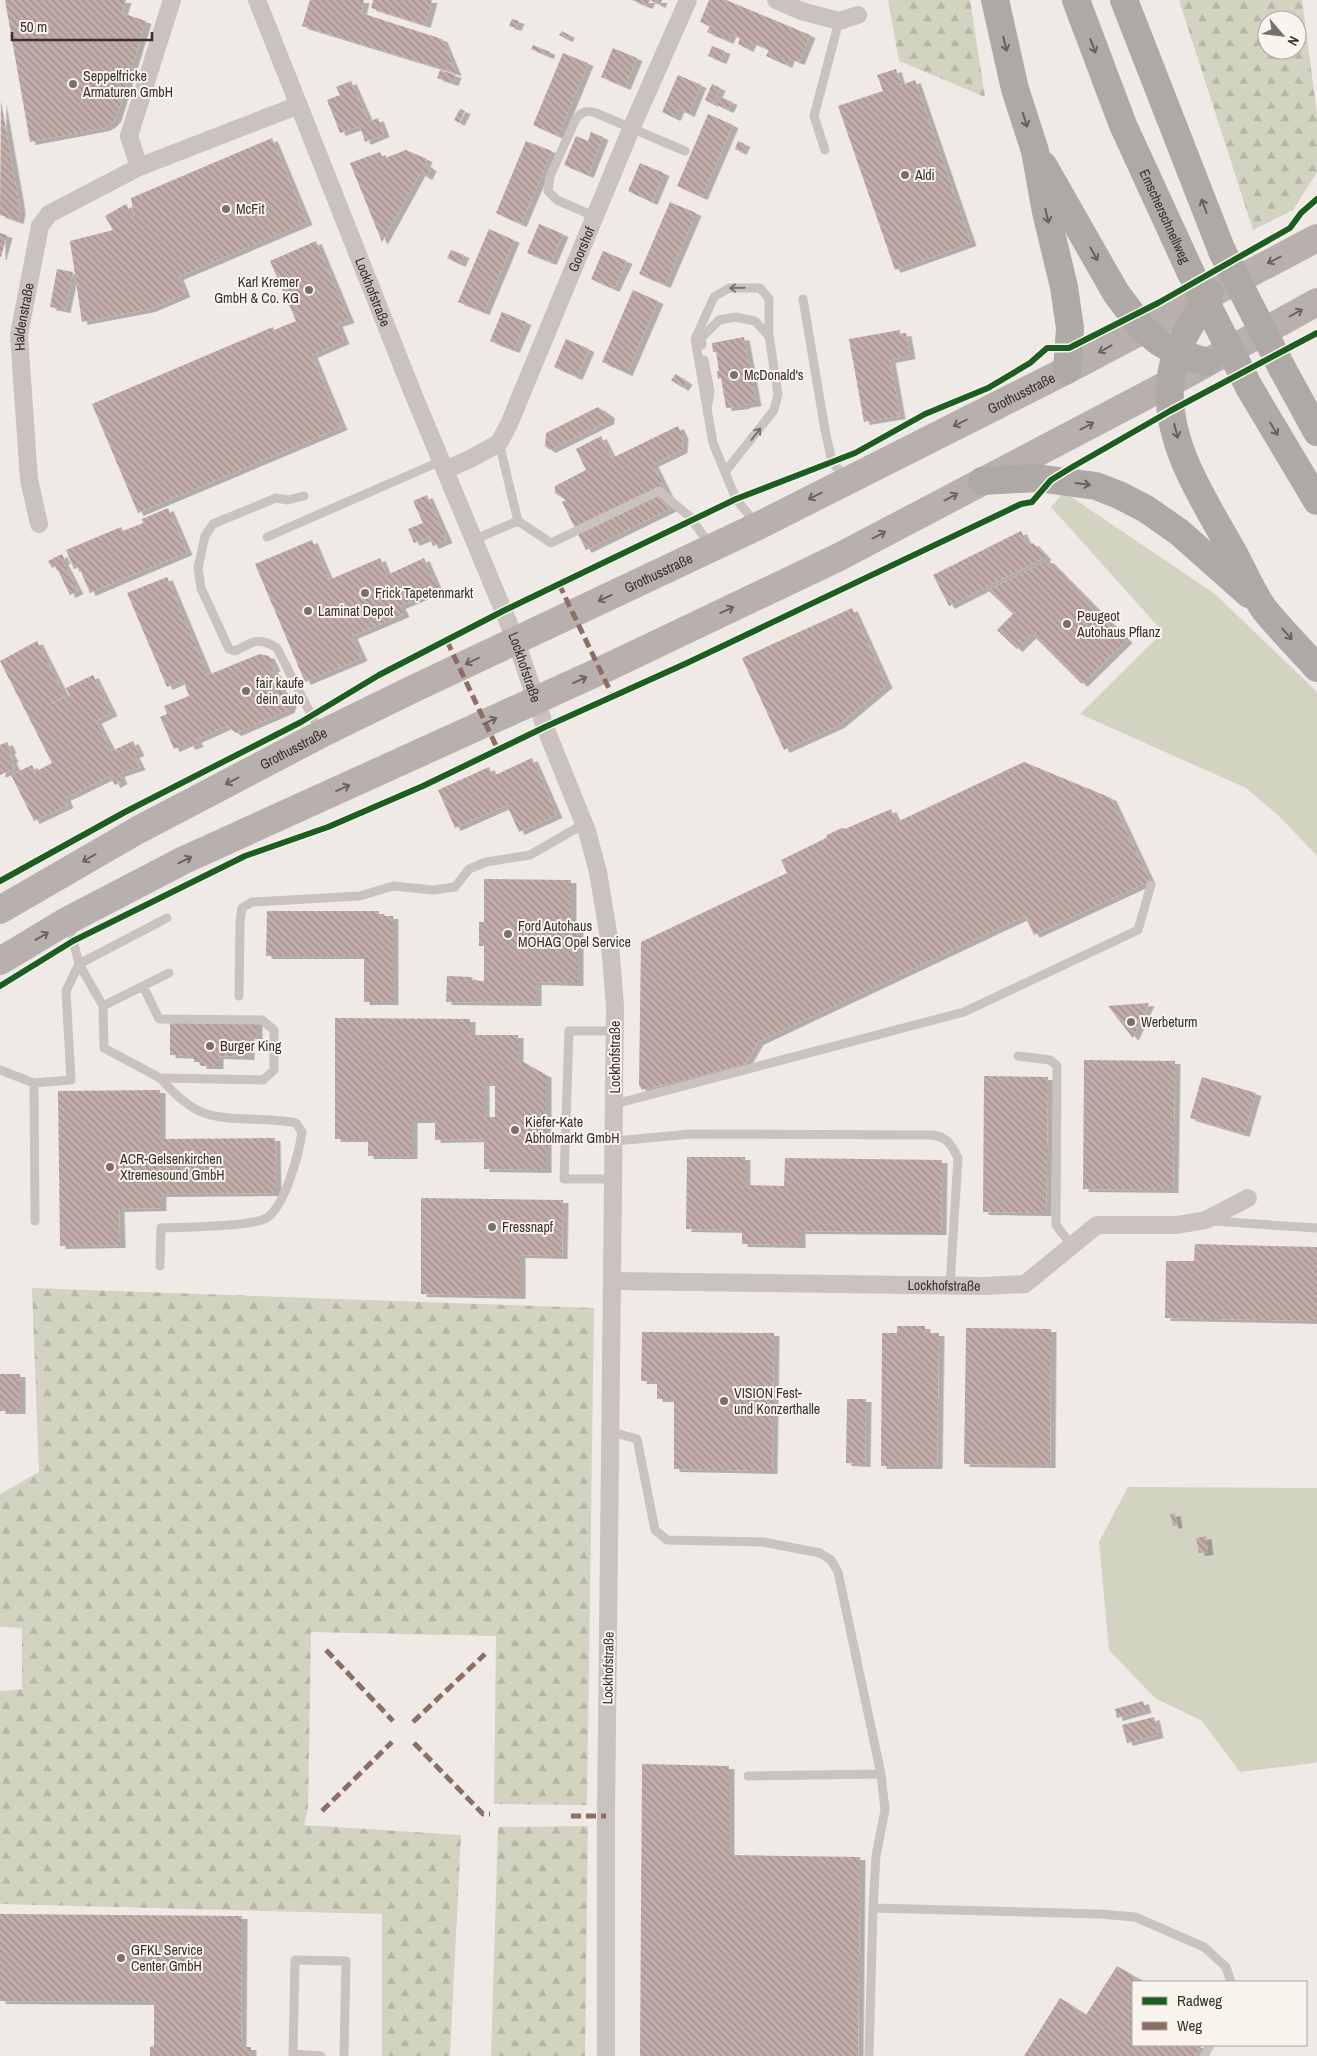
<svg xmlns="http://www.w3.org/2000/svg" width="1317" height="2056" font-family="'Archivo Narrow',sans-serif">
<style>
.green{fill:#d2d4c1}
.forest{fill:url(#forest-firs);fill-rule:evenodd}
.building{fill:url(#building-back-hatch);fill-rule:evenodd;filter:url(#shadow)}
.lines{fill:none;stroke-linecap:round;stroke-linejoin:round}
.lane{stroke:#c9c2be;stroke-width:9}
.street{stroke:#c9c2be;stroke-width:18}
.primary{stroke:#b8b0ad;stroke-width:28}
.highway{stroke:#aea9a5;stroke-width:28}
.highway-bridge{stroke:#aea9a5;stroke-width:28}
.quiet{stroke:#8d6e63;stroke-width:5;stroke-dasharray:10 5;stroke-linecap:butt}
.cycleway-casing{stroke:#faf4ef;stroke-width:9}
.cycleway{stroke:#1b5e20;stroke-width:6}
.oneway{stroke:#68605c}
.oneway2{stroke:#6c6360}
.oneway3{stroke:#7a716e}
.poi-dot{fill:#79706d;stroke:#faf4ef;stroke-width:2}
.labels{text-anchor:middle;stroke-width:4;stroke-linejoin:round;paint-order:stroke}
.poi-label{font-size:14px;fill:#3a2f2c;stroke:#faf4ef;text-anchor:start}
.street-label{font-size:14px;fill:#3a2f2c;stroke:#faf4ef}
</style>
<defs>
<pattern id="forest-firs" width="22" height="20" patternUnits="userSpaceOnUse" patternTransform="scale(1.25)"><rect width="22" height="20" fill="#d2d4c1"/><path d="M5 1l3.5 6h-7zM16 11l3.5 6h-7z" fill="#b5b6a6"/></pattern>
<pattern id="building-back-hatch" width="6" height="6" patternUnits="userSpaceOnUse" patternTransform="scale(1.25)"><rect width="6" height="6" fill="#c2ada8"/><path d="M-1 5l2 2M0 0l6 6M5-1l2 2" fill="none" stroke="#9f8d89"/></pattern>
<filter id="shadow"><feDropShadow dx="5.5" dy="3" stdDeviation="0" flood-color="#0004"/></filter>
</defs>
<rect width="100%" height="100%" fill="#efeae6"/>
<!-- green -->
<path class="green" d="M1064,492l151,102 102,98v164l-37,-39 -34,-29 -166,-74 83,-82 -112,-125z
M1128,1487l189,1v273l-3,2 -74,9 -38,-51 -47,-23 -46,-48 -10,-108z"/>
<!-- forest -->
<path class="forest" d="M888,0h82l15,97 -86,-36z
M1179,0h123l15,114v58l-24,38 -40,20zM1267,20h30v30h-30z
M32,1288l562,20 -7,497 -93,-1 2,-168 -185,-4 -3,177 -4,16 157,10 -11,221h-68v-142l-382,-10v-213l22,-2v-61l-22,-1v-133l39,-22z
M588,1826l-3,230h-94l7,-229z"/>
<!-- building -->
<path class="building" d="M5,0h121l-4,13 24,8 -30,97 -5,6 -7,4 -74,14z
M310,0h54l-3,13 81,26 14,34 -154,-47z
M373,0h59l-7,25 -54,-17z
M632,0h30l-2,5 -10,-5 -3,6z
M709,0h17l84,35 -11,27 -10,-4 -2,7 -21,-9 3,-6 -18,-8 -3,7 -10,-5 2,-6 -9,-4 -3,7 -21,-9 3,-6 -10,-4z
M512,19l7,2 -3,7 -7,-2z
M562,31l7,4 -2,4 -8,-4z
M533,45l17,7 -2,4 -17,-7z
M712,46l13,5 -4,10 -13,-5z
M613,48l24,10 -12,29 -24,-10z
M563,53l25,10 -30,73 -25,-11z
M896,69l5,16 14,-5 56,163 -76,27 -57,-164 45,-15 -6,-16z
M440,70l16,5 -3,8 -16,-5z
M678,75l23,10 -12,29 -10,-5 -4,9 -13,-6z
M351,81l18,41 9,-4 6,16 -19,8 -5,-16 -20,7 -13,-33 13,-5 -4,-8z
M712,84l8,4 -7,16 -8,-4z
M721,97l11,5 -4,8 -11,-5z
M1,101l18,102 1,9 -2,9 -18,-6z
M460,109l5,2 -6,12 -5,-3z
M708,114l25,11 -31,72 -25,-11z
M591,132l12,5 -15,38 -24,-10 12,-29 12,5z
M272,138l35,84 -129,55 7,17 -35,15 -68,13 -12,-81 43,-11 -8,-14 21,-12 8,14 -3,-20z
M526,141l26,10 -31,73 -25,-11z
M738,141l7,3 -4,8 -6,-3z
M406,150l21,9 -2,5 6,4 -4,9 -7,-4 -38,69 -32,-79 30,-11 3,7z
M640,163l24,10 -12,29 -24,-11z
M670,202l26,11 -31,72 -26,-11z
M539,224l24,10 -12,28 -24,-9z
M489,229l25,11 -30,72 -26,-10z
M0,233l7,2 -6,22h-1z
M316,241l33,79 -12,4 7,17 -32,14 30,72 -204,86 -46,-109 181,-77 1,3 22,-9 -26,-60z
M451,250l13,5 -4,9 -13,-6z
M603,251l24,10 -13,28 -23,-10z
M57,269l16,3 -8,38 -15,-3z
M633,290l25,11 -31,72 -25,-11z
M502,312l24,10 -12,28 -24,-9z
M900,330v4l6,-1 4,23 -20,4 10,56 -36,6 -15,-83z
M744,337l12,66 -12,2v1l-18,2 -5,-30 -3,1 -1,-8h2l-3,-19h-3l-1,-9z
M566,339l23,10 -12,28 -23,-10z
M676,374l11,8 -4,6 -12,-8z
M598,407l11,8v6l-59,29 -5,-4 1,-13z
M678,426l5,10 -1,14 -29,14 21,43 -88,43 -24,-48 4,-2 -11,-7v-7l31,-16 -10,-21 25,-13 11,22z
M427,495l20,45 -14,6 -4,-9 -15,6 -6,-14 15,-6 -10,-22z
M168,508l19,44 -97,41 -11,-26 -5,2 -8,-19 55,-23 2,4 20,-8 -1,-4z
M1021,531l7,14 5,-2 13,14 -97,49 -16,-31z
M312,540l17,40 51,-22 7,17 37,-17 14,32 -38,16 4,8 -52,22 10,22 -57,24 -50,-118z
M62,554l3,7 -2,1 15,29 -8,4 -14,-29 -4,2 -4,-7z
M1048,560l79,80 -45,44 -50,-50 -15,15 -20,-19 16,-16 -25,-24z
M167,577l41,98 52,-21 9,2 6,12 -3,2 6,6 -2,2 7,8 -3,2 6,6 -2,2 7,8 -2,6 -53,23 -9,-7 -31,14 2,4 -8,3 -2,-4 -14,6 -14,-32 7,-3 -3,-8 25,-10 -6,-16 -16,7 -40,-94z
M852,608l35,77 -48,40 -55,25 -42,-92z
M37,641l28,55 -20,11 25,-12 -4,-7 27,-13 19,38 -16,8 16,30 21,-10 6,12 -5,2 6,12 -21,7 3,7 -7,4 -5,-9 -45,22 3,7 -34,16 -23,-46 21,-10 3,7 17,-9 -52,-102z
M7,742l4,8 -2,1 4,8 -2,1 4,8 -15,7v-30z
M532,758l25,57 -38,17 -12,-27 -52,23 -17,-38 51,-23 4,9z
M1024,762l87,36 39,83 -116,54 -9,-19 -267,126 -13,22 -103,26 -3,-5 2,-143 146,-69 -6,-13 45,-22 1,-3 15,-7 3,1 46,-20 6,13z
M484,879l87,1v43h7v60l-42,-1v21l-90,-1 1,-26 25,1 1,4h11v-35h-5v-24h5z
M267,911h112v5h14v86h-29v-46h-98z
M1149,1003l-16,35 -25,-32z
M335,1018l135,1v16h48v24l28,16v95l-62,-1v-30l-49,1v-20h-23v36h-44v-17h-33zM484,1083h11v34h-11z
M257,1021v15h-8v21l-31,-1v10h-17v-4h-7v-6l-24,-1v-33z
M1084,1060l91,1 -2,129 -90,-1z
M984,1076l64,1 -2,136 -63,-1z
M1202,1077l54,16 -12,41 -54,-16z
M160,1090v49l115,-1 1,55 -115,1v14l-42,1 1,36 -60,1 -2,-155z
M687,1157h58v28l39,1 1,-28 157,2 -1,72 -141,-1v14l-58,-1v-14l-56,-1z
M421,1198l142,2 -1,56 -42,-1v41l-99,-2z
M1195,1244l122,3v74l-152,-3 1,-57h28z
M897,1326h28v7h14l-2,133h-56l1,-133h15z
M966,1328l85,1 -1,136 -86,-1z
M642,1332l132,1 -2,138 -98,-2v-70h-17v-18h-16z
M0,1374h20v37h-20z
M847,1399h19l-1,65 -19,-1z
M1175,1513l2,12 -4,1 -3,-12z
M1206,1536l2,16 -9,1 -3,-15z
M1143,1701l3,9 -29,8 -2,-9z
M1154,1717l4,18 -31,8 -5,-18z
M642,1764l87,2v89l131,2 -2,199h-218z
M0,1914l242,2 -1,131h10v9h-101v-9l4,-1v-44l-154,-1z
M1117,1966l27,16h-11v63h69l-7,11h-171l36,-58 26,17z"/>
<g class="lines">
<!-- lane -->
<path class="lane" d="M825,150l-11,-34 25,-95
M596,217l-39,-17 -9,-9 2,-15 26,-57c6,-8 11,-9 20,-6l89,38
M803,299l22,131 7,32 14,16
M702,345l-1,-7 18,-18 16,-3 20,4 14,15
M704,360l6,31 -2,13
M499,443l19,78
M725,472l49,-62 4,-16 -9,-58v-37l-9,-11h-31l-15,9 -19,42 18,104 23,56 21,26
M304,496l-16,4 -12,-2 -63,26 -8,12 -7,32 3,20 28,61 6,2c18,-9 23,-15 42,-3l43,84
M267,537l174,-76
M473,540l45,-19 33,22 108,-52 30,25 22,30
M66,924l6,12 7,28 24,42 1,42 56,30 103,2 11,-10v-40l-12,-10 -103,-1 -16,-33 26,-13
M239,996l1,-74 2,-14 10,-6 108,-6 33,-10 40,4 22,-3 14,-18 17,-7 44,-7 54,-31
M103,1006l40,-20
M1018,1056l32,4 7,6 -1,159 16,21
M0,1070l34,13
M160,1078c11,12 23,25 39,33 26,12 68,5 97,12l6,9c-3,21 -16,71 -34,85 -12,10 -87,10 -107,11l-1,38
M615,1104l349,-92 174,-82 13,-45
M615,1141l76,-7 241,1c15,2 19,9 26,23l-8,127
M615,1179h-51l5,-148h46
M35,1221l-1,-138 37,-3 -5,-89 13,-27 88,-46
M1211,1221l106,7
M612,1432l25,7 18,91 12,10 96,2 57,11 11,7 7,12 43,202 4,36 -9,46 -3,52 227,6 35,3 69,30 22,20 5,15
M748,1776l133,-2
M321,2056l-28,-2 2,-94 51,1 -2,95
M869,2056l4,-148
M1204,2056l6,-11"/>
<!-- street -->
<g class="street">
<path id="s1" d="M257,0l155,391 104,250 29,86 42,104 11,41 12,72 5,62 -9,810v240"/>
<path d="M776,0l25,11 38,10 19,-6"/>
<path d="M139,167l-10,-31 43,-136"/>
<path id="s2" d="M445,470l25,-11 29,-16 10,-19 122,-295 57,-129"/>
<path id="s3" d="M39,524l-10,-44 -10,-145 21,-109 9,-12 90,-47 160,-62"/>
<path id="s4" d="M614,1281l371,5 40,-2 72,-59h80l29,-5 42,-22"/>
</g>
<!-- primary -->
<g class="primary">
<path id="s5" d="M0,910l138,-80 183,-96 92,-45 345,-163 309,-156 250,-132"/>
<path d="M0,961l65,-39 119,-62 416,-189 237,-113 333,-175 147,-81"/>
</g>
<!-- highway -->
<g class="highway">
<path d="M995,0l20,89 20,62 11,61 18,75 6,41 -3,42"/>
<path id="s6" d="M1076,0l47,125 67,146"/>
<path d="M1124,0l98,251"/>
<path d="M1043,165l73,128 27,36 16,13 17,10 31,10"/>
<path d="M1210,293c-18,29 -38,56 -40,92 -4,60 35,117 63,167 10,18 19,40 31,57 16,20 36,40 53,59"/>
<path d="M1282,368l35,64"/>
<path d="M1249,387l68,114"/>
<path d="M982,481l55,-3 59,8 23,9 27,14 33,23 70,62"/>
</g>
<!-- highway-bridge -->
<path class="highway-bridge" d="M1222,251l60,117
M1190,271l59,116"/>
<!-- quiet -->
<path class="quiet" d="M559,584l54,113
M447,641l51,109
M326,1650l67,71
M413,1722l72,-68
M414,1743l69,71h7
M322,1811l70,-69
M571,1816h35"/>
<defs>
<path id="cycleway" d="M0,881l125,-69 176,-90 78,-47 124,-64 233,-112 119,-46 70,-39 63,-26 42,-25 17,-15h22l89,-45 132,-75 11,-15 16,-14
M0,986l73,-45 172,-85 83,-29 95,-41 122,-59 142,-64 334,-159 11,-2 19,-22 23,-14 96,-55 147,-78"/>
</defs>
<!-- cycleway casing -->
<use href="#cycleway" class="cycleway-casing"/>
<!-- cycleway -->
<use href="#cycleway" class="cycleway"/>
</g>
<!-- one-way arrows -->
<defs><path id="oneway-shaft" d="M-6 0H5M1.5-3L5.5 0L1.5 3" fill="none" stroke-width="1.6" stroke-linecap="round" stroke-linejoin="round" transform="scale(1.25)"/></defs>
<g class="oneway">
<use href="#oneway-shaft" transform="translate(1005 44) rotate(77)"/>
<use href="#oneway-shaft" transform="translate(1093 46) rotate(70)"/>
<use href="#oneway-shaft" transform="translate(1025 120) rotate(73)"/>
<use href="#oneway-shaft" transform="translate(1204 206) rotate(-111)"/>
<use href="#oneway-shaft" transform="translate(1047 216) rotate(77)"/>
<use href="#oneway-shaft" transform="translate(1094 254) rotate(61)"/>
<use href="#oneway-shaft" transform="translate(1274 429) rotate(59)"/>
<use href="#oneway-shaft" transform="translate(1176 431) rotate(76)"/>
<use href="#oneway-shaft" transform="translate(1083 484) rotate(7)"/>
<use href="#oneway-shaft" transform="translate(1287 634) rotate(49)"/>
</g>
<g class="oneway2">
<use href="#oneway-shaft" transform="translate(1274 260) rotate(153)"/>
<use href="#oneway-shaft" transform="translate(1296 313) rotate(-29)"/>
<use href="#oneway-shaft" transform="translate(1105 349) rotate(151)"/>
<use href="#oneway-shaft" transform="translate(960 423) rotate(153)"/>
<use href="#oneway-shaft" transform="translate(1087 426) rotate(-28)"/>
<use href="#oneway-shaft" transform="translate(815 496) rotate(153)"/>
<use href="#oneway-shaft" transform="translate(951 497) rotate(-28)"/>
<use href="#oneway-shaft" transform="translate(879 535) rotate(-28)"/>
<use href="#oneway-shaft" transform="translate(605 598) rotate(155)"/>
<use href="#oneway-shaft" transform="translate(727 610) rotate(-25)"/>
<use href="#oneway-shaft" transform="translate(472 661) rotate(155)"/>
<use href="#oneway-shaft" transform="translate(580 680) rotate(-24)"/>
<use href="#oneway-shaft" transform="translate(490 721) rotate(-25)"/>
<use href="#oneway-shaft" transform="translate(232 781) rotate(152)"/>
<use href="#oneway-shaft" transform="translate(343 788) rotate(-24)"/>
<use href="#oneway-shaft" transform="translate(89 858) rotate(150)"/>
<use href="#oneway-shaft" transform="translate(185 860) rotate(-26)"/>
<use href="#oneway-shaft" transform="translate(42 936) rotate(-31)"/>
</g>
<g class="oneway3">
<use href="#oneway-shaft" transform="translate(737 288) rotate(179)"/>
<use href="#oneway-shaft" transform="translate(756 434) rotate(-52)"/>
</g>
<!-- markers -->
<g class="poi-dot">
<circle cx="73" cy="84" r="5"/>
<circle cx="905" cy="175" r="5"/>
<circle cx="226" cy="209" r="5"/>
<circle cx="309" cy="290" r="5"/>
<circle cx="734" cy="375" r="5"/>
<circle cx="365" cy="593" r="5"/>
<circle cx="308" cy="611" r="5"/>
<circle cx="1067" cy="624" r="5"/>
<circle cx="246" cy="691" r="5"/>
<circle cx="508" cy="934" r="5"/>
<circle cx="1131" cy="1022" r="5"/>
<circle cx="210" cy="1046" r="5"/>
<circle cx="515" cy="1130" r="5"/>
<circle cx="110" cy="1167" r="5"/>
<circle cx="492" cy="1227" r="5"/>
<circle cx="724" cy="1401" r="5"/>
<circle cx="121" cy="1958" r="5"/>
</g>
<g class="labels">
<!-- poi labels -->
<g class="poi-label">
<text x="83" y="81">Seppelfricke<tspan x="83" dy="16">Armaturen GmbH</tspan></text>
<text x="915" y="180">Aldi</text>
<text x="236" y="214">McFit</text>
<text x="299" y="287" text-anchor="end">Karl Kremer<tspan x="299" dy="16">GmbH &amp; Co. KG</tspan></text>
<text x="744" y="380">McDonald's</text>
<text x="375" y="598">Frick Tapetenmarkt</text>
<text x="318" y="616">Laminat Depot</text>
<text x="1077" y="621">Peugeot<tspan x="1077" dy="16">Autohaus Pflanz</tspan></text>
<text x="256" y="688">fair kaufe<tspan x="256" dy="16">dein auto</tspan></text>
<text x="518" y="931">Ford Autohaus<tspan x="518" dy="16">MOHAG Opel Service</tspan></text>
<text x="1141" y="1027">Werbeturm</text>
<text x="220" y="1051">Burger King</text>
<text x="525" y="1127">Kiefer-Kate<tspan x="525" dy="16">Abholmarkt GmbH</tspan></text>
<text x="120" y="1164">ACR-Gelsenkirchen<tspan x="120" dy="16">Xtremesound GmbH</tspan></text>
<text x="502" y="1232">Fressnapf</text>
<text x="734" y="1398">VISION Fest-<tspan x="734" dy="16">und Konzerthalle</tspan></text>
<text x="131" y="1955">GFKL Service<tspan x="131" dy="16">Center GmbH</tspan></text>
</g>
<!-- street labels -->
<g class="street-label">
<text dy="5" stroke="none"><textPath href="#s6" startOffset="234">Emscherschnellweg</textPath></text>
<text dy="5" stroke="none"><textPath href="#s2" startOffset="271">Goorshof</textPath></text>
<text dy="5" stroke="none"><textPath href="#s1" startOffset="314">Lockhofstraße</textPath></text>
<text dy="5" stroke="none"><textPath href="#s3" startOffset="209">Haldenstraße</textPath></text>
<text dy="5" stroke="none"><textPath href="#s5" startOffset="1145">Grothusstraße</textPath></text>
<text dy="5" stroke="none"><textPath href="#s5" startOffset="740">Grothusstraße</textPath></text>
<text dy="5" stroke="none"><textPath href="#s1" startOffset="719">Lockhofstraße</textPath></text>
<text dy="5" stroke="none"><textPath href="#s5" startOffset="335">Grothusstraße</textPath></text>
<text transform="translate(615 1057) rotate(-90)" y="5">Lockhofstraße</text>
<text dy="5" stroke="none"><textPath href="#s4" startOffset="330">Lockhofstraße</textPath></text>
<text transform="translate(608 1668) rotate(-89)" y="5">Lockhofstraße</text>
</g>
</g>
<!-- legend -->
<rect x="1132" y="1981" width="175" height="65" fill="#faf4ef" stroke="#ada5a1"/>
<rect x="1142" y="1997" width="25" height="8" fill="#1b5e20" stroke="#ada5a1"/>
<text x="1177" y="2006" font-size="15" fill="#3a2f2c">Radweg</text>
<rect x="1142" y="2022" width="25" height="8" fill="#8d6e63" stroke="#ada5a1"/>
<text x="1177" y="2031" font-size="15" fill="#3a2f2c">Weg</text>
<!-- north arrow -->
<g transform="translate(1282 35) rotate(118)"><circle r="24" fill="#faf4ef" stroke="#ada5a1"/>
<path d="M0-4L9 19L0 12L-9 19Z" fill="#79706d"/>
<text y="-8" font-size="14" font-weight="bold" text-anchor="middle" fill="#3a2f2c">N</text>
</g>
<!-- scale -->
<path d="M12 32v8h140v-8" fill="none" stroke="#3a2f2c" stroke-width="2.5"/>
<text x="20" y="32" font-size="15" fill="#3a2f2c" stroke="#faf4ef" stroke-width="4" paint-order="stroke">50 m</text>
</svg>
